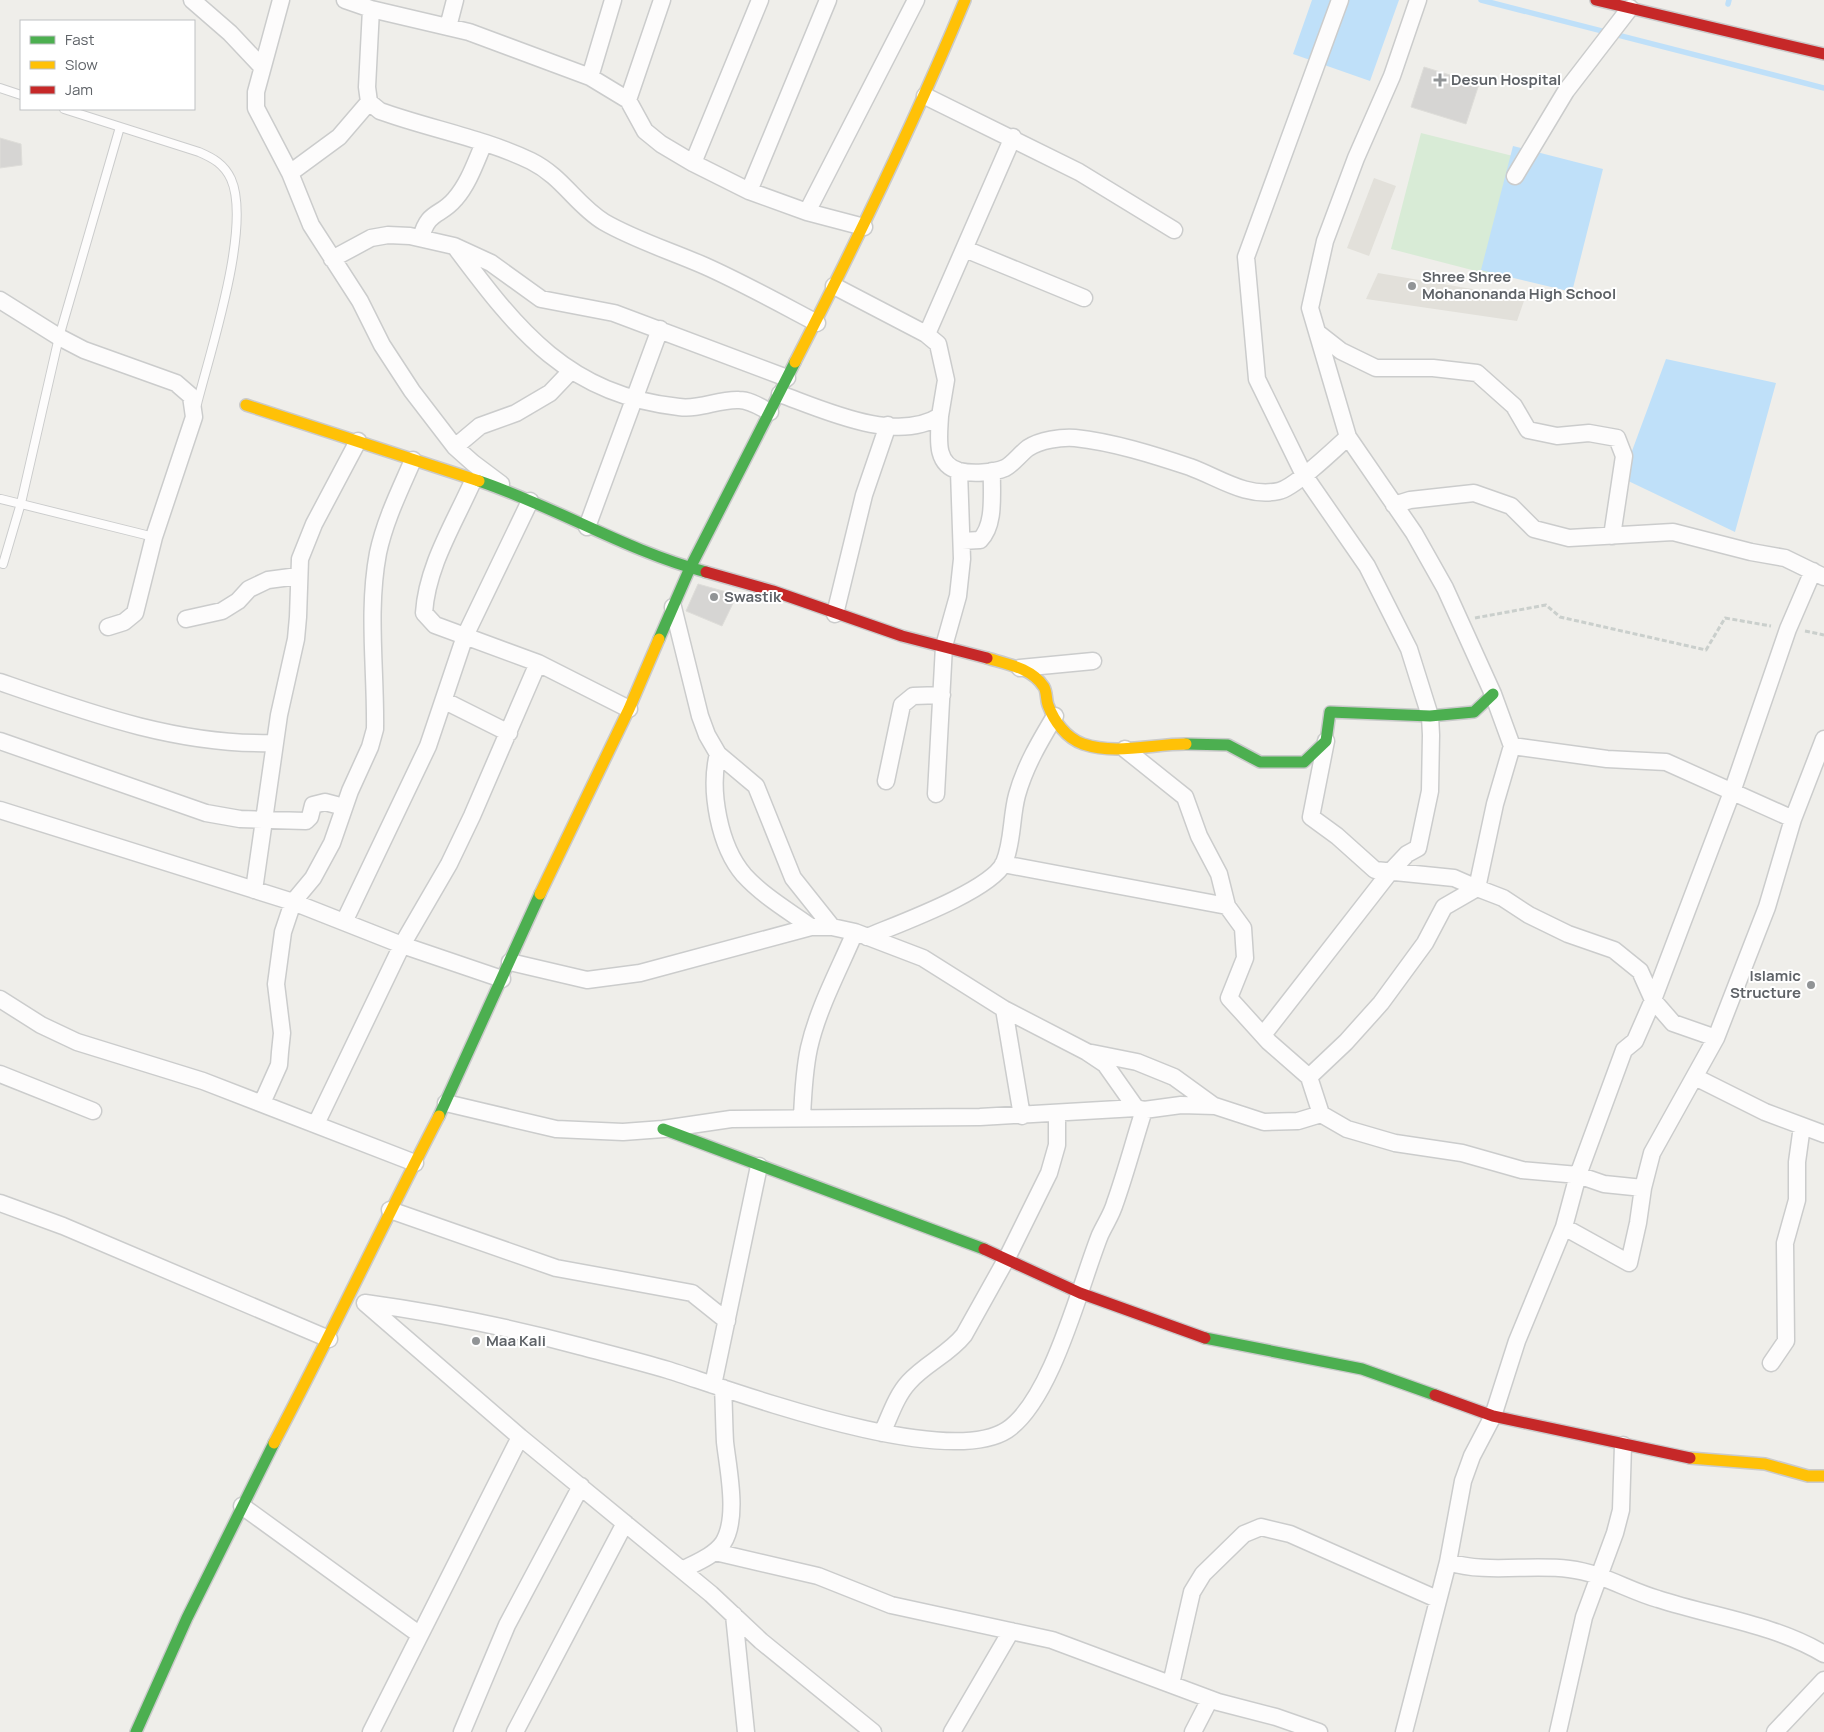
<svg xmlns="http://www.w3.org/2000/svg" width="1824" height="1732" font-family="Manrope,sans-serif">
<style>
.education{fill:#e2e0da}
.green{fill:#d8ebd6}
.water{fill:#bfe0f9}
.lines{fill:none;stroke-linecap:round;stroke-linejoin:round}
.stream{stroke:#bfe0f9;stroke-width:5.5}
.building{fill:#d6d5d3;stroke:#deddd9}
.lane-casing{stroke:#cbcccc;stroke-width:10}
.street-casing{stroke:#cbcccc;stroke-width:19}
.fast-casing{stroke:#cacacb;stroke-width:14}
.slow-casing{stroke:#cacacb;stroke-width:14}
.jam-casing{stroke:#cacacb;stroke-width:14}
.path{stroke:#cacfcc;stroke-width:3;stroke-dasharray:5 2.5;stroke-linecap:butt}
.lane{stroke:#fdfcfc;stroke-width:8}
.street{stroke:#fdfcfc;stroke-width:16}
.fast{stroke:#4caf50;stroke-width:11}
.slow{stroke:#ffc107;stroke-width:11}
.jam{stroke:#c62828;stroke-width:11}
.poi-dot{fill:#919496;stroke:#fff;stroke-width:2}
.labels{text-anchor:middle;stroke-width:4;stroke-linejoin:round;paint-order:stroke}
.poi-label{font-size:15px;font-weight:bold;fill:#5f6368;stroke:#fff;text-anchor:start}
</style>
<rect width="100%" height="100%" fill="#efeeea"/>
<!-- education -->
<path class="education" d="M1374,178l22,8 -27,70 -22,-8z
M1378,273l147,25 -8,23 -151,-22z"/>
<!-- green -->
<path class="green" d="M1421,133l108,27 -30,117 -108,-28z"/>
<!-- water -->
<path class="water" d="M1312,0h87l-29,81 -77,-27z
M1513,146l90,23 -31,123 -91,-22z
M1666,359l110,24 -41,149 -113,-54z"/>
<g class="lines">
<!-- stream -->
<path class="stream" d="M1481,0l343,88
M1728,4l1,-4"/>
</g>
<!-- building -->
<path class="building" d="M1424,67l55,17 -13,40 -55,-17z
M0,138l21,6 1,21 -22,3z
M698,584l39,11 -15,31 -36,-15z"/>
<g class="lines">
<defs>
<path id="lane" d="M0,88l21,7
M64,109l135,43c14,6 25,12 32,27 21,47 -21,173 -34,225
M1,499l153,38
M3,564l18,-61 38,-166 61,-210"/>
<path id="street" d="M192,0l38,33 32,34
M281,0l-25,92v16l34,65 21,52 49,76 22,44 30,46 43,56 18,16 28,21
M345,0l26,9 98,23 121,45 38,23 17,31 16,13 32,19 56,28 58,21 57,15
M1418,0l-26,76 -36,82 -31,83 -15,67 38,129 66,96 31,55 48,106 19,52 95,13 59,3 127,57
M371,9l-4,78 2,15 11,9c50,18 103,27 151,50 32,16 45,44 73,61 31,18 67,29 101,44 38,17 74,37 112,57
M448,27l7,-27
M590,77l23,-77
M925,96l154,76 95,58
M628,100l34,-100
M693,163l67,-163
M290,173l49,-36 30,-35
M1515,176l51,-85 64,-83
M749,191l79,-191
M807,212l109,-212
M421,238c7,-28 19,-21 34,-39 14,-16 21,-38 29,-56
M456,248c62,83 112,147 223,159 21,3 39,-8 60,-7 11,0 21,7 31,12
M965,249l119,49
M332,259l39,-21 17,-3 22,1 44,10 37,17 50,36 73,14 173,65
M0,300l59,37 25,13 92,33 15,13 3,21 -40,120 -19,76 -11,9 -16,5
M1318,333l23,18 35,17h57l44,5 37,33 14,24 29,6 32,-3 28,5 7,18 -12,80
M927,334l86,-197
M780,394c44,16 116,50 160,22l6,-36 -8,-36 -12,-10 -92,-48
M940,416c-1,21 -6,48 19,55 13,3 34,2 46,-3 8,-4 15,-14 23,-20 12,-8 33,-11 47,-10 38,4 79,17 115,29 30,11 56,31 89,24 15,-3 56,-42 69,-54
M455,447l25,-21 36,-13 34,-20 20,-21
M473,481c-19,43 -46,85 -49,132l11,12 103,38 91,46
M1394,505l16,-5 64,-7 37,13 23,23 35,9 104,-6 78,20 34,6 39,19
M587,527l73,-198
M962,541l18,-1c16,-16 11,-48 12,-69
M673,607l27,109 7,19 11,19 38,32 37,92 39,49
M835,614l29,-119 24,-70
M186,619l36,-8 16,-10 11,-12 19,-9 30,-4
M1020,668l73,-7
M0,682c89,31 180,64 275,61
M445,701l64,32
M0,741l206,72 34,6 66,2 4,-4 3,-12 12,-3 19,5
M1326,741l-15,76 26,19 38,34 79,8 23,10 18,-84 17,-58
M1125,749l60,48 14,39 20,38 8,32 16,22 2,30 -16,40 40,44 40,35
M718,754c-9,36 1,92 26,121 19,21 45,36 67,52
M886,781l16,-76 11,-9 29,-1
M936,794l8,-148 14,-50 4,-37 -3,-88
M0,810l293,92 109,43 100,34
M1003,864l224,42
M254,890l25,-175 17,-76 2,-22 2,-58 14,-35 44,-83
M344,922l84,-176 37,-110 65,-135
M867,937c31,-13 123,-46 137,-74 9,-21 7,-46 13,-68 8,-29 23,-54 38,-79
M510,962l77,18 53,-7 171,-46h21l23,5 68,26 81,51 83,43 18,12 31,44 8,2 37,-5 34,1 49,16 34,-1 23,-7
M0,999l41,26 36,17 126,39 212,82
M1004,1009l18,107
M1263,1035l127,-163 17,-18 11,-6 12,-57 1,-56 -1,-19 -21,-67 -42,-83 -63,-91 -47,-96 -11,-122 94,-257
M1092,1053l45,9 37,15 40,29
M0,1074l93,37
M1695,1077l70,35 59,22
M262,1103l17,-38 1,-13 2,-19 -6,-49 7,-52 10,-30 20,-24 19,-35 18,-52 20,-44 5,-18c1,-58 -8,-118 3,-176 7,-33 22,-63 35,-93
M446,1103l110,26 67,3 40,-3 68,-10 249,-2 156,-9
M802,1117c1,-23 2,-46 7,-69 9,-40 30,-78 46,-116
M316,1124l86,-179 47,-81 23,-48 66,-153
M1643,1188l-39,-4 -26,-9 -56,-5 -60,-17 -67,-10 -48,-14 -26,-15 -12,-37 37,-35 35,-39 44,-60 19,-36 33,-19 26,10 26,17 39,19 46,16 26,21 13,29 20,23 43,15
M0,1203l63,23 266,113
M390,1210l166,58 136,25 35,28
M1564,1227l14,-52 46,-125 11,-9 18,-41 79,-208 56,-163 25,-58
M365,1303c73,10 143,24 214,43 30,8 59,15 89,24 69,22 277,100 339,60 45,-30 73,-145 93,-195 5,-11 12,-21 15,-32 11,-31 19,-62 29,-93
M365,1303l155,134 191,157 50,47 112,91
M1771,1363l15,-22 -1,-98 12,-43v-38l5,-36
M713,1385l46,-219
M882,1433c8,-17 14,-37 27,-51 16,-18 40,-28 55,-47l43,-77 42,-85 8,-28v-32
M242,1506l178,129
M715,1552l103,24 73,29 161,35 166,62 58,15 43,15
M1448,1562c38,12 81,2 121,7 33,4 58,21 89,30 55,18 116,25 166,55
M682,1570c13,-7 32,-14 41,-27 16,-25 5,-74 2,-101 -1,-18 -1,-36 -2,-54
M734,1615l12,117
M1171,1684l21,-92 11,-18 41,-40 17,-7 29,7 147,65
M371,1732l149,-295
M462,1732l45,-107 74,-139
M515,1732l110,-209
M952,1732l59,-101
M1193,1732l17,-33
M1404,1732l44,-170 15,-81 9,-25 21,-40 24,-75 47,-114 65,36 9,-40 5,-35 9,-35 64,-115 51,-131 26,-88 31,-80
M1558,1732l26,-115 31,-84 6,-23 2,-65
M1775,1732l49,-52"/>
<path id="fast" d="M479,481c77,26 148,70 227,91
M659,639l31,-71 105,-206
M1186,744l42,1 32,17h44l22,-21 4,-29 100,4 44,-4 19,-18
M439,1116l101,-222
M663,1129l321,120
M1205,1338l157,31 73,26
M136,1732l51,-114 87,-175"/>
<path id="slow" d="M795,362c61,-119 119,-239 170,-362
M246,405l233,76
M987,658c20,6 45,10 57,29 3,5 2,13 4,18 6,16 18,33 35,39 33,11 69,0 103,0
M540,894l89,-185 30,-70
M274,1443c57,-108 109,-219 165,-327
M1690,1458l75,6 43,12h16"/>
<path id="jam" d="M1596,0l228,54
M706,572l67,19 129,45 85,22
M984,1249l96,44 125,45
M1435,1395l58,21 197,42"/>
</defs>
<!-- lane casing -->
<use href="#lane" class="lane-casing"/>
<!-- street casing -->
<use href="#street" class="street-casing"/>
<!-- fast casing -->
<use href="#fast" class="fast-casing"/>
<!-- slow casing -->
<use href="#slow" class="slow-casing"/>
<!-- jam casing -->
<use href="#jam" class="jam-casing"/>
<!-- path -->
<path class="path" d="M1475,618l71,-13 14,12 146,33 19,-32 46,8
M1805,631l19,4"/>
<!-- lane -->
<use href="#lane" class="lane"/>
<!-- street -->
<use href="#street" class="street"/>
<!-- fast -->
<use href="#fast" class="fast"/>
<!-- slow -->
<use href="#slow" class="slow"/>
<!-- jam -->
<use href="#jam" class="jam"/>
</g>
<!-- markers -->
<g class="poi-dot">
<path d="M1437.5 72.5h5v5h5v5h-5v5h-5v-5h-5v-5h5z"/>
<circle cx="1412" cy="286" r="5"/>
<circle cx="714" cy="597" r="5"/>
<circle cx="1811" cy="985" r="5"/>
<circle cx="476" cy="1341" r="5"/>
</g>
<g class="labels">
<!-- poi labels -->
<g class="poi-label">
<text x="1451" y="85">Desun Hospital</text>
<text x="1422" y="282">Shree Shree<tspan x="1422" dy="17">Mohanonanda High School</tspan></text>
<text x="724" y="602">Swastik</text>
<text x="1801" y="981" text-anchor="end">Islamic<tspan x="1801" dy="17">Structure</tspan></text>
<text x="486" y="1346">Maa Kali</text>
</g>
</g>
<!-- legend -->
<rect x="20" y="20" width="175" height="90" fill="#ffffff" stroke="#bfc1c3"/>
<rect x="30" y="36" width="25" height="8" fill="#4caf50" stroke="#bfc1c3"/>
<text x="65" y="45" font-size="15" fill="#5f6368">Fast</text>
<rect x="30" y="61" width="25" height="8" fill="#ffc107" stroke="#bfc1c3"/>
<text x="65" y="70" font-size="15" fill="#5f6368">Slow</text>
<rect x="30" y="86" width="25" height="8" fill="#c62828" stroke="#bfc1c3"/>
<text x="65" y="95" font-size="15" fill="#5f6368">Jam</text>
</svg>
